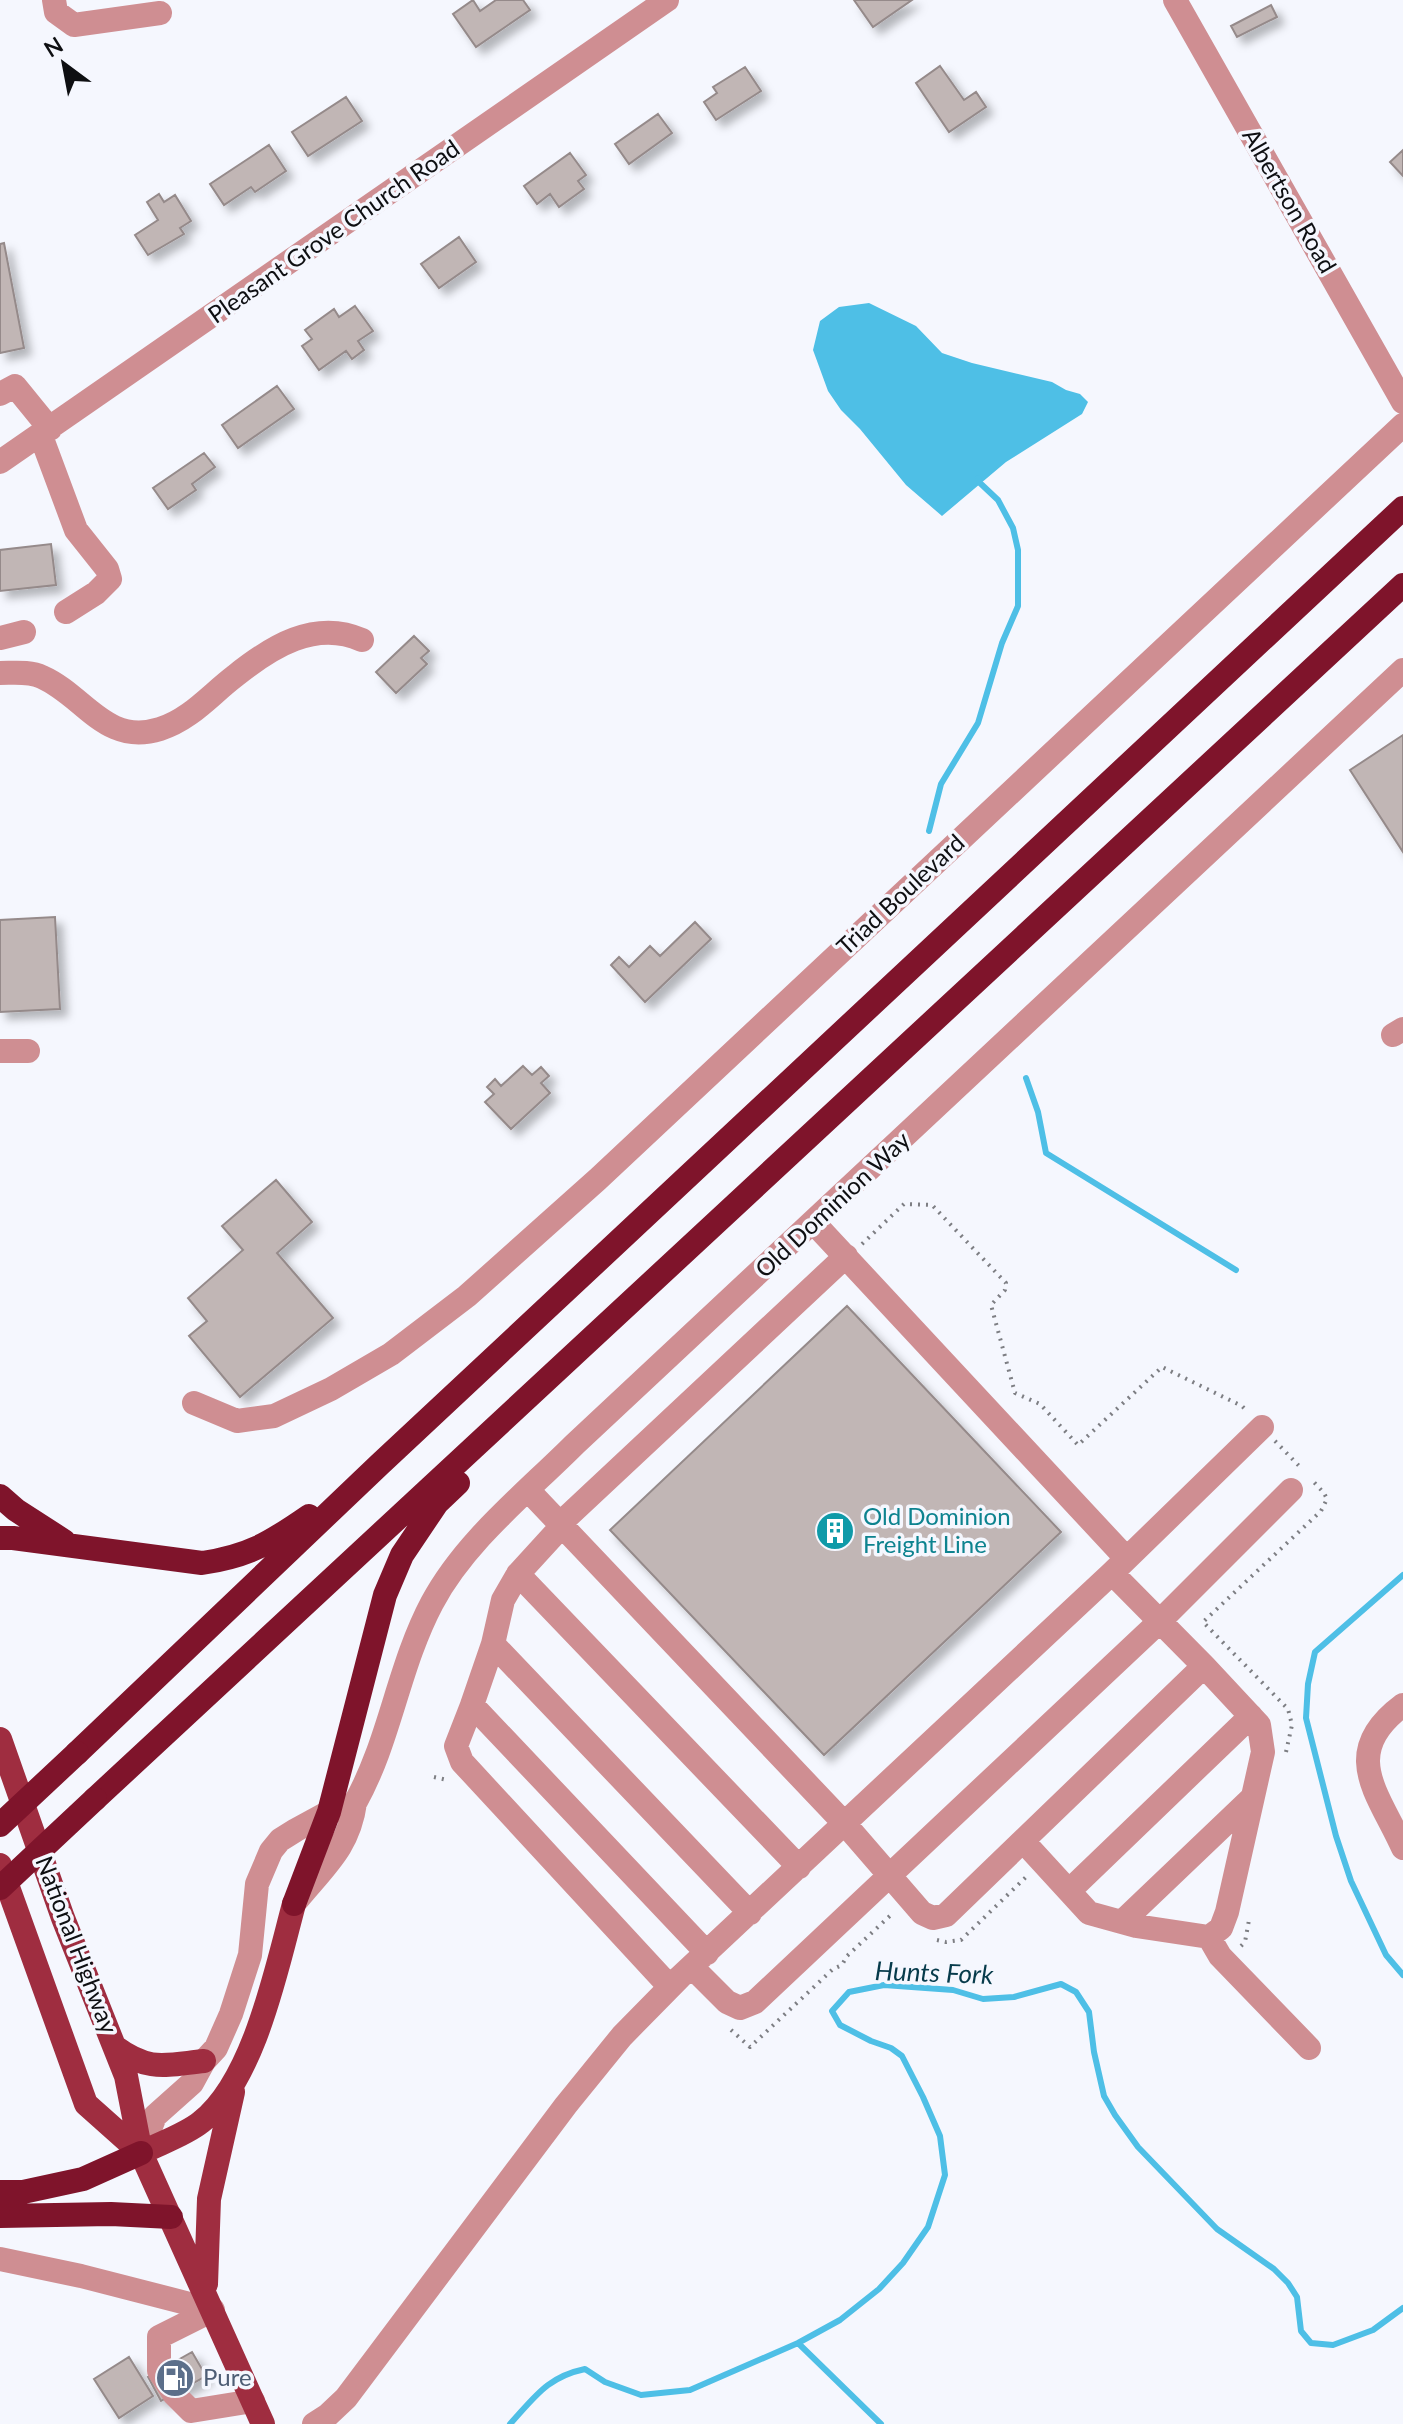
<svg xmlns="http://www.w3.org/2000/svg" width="1403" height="2424" font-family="Lato,sans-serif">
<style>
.water{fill:#4ebfe6}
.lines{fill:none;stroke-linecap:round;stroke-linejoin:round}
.stream{stroke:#4ebfe6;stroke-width:6}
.building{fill:#c1b6b5;stroke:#958a8a;stroke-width:2;filter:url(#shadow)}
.path{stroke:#7d7e83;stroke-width:4;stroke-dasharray:2 6;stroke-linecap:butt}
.minor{stroke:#cf8e92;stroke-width:24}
.major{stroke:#9f2d40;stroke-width:24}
.highway{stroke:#7f142b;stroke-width:24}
.highway-bridge{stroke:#7f142b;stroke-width:24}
.labels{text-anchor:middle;stroke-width:7;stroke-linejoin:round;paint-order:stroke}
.street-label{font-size:24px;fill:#0e0f12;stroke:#f5f7fe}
.culture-label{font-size:24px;fill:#0d838f;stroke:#f5f7fe;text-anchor:start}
.service-label{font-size:24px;fill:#4e5e75;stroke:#f5f7fe;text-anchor:start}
.water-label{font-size:26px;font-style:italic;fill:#073b4b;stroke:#f5f7fe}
</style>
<defs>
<filter id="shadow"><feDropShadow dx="7" dy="7" stdDeviation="4" flood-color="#0004"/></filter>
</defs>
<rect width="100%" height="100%" fill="#f5f7fe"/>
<!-- water -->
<path class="water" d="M869,303l47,23 26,27 30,10 80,19 14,8 14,4 8,8 -6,12 -76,48 -64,54 -36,-31 -46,-56 -19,-19 -13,-19 -15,-41 7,-29 19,-14z"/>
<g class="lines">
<!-- stream -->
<path class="stream" d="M929,831l12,-47 37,-61 24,-80 16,-37v-56l-5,-22 -15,-28 -18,-17 -2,-5
M1026,1078l12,34 8,41 190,117
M1403,1575l-88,77 -7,32 -2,34 30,118 15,45 35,74 17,20
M798,2343l83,81
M510,2424c25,-27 37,-47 75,-55l20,13 36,13 49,-5 108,-47 42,-23 39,-31 24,-26 25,-36 17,-52 -5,-39 -17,-39 -21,-41 -11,-8 -20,-7 -31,-16 -8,-14 17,-19 35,-7 69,5 30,9 31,-2 47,-13 15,8 13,20 5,40 10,44 11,19 23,32 79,82 57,40 14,14 9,14 4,34 10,12 22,2 40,-15 30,-22"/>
</g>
<!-- building -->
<path class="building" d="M473,0l7,11 16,-11h27l7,10 -54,37 -23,-33z
M854,0h58l-39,27z
M1271,5l6,12 -40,20 -6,-11z
M940,66l24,34 12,-8 10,15 -37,25 -33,-49z
M745,67l16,24 -45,29 -12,-18 13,-9 -4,-6z
M346,97l16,24 -54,35 -16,-24z
M658,114l14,19 -43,31 -14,-20z
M269,145l17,26 -31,21 -4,-5 -27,18 -14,-21z
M1403,150v26l-13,-14z
M570,153l16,22 -8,6 6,8 -25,18 -9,-13 -13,10 -13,-18z
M159,194l5,8 11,-7 16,26 -11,7 4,6 -36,21 -13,-20 23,-15 -11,-18z
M459,237l17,25 -37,26 -18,-24z
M4,243l20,105 -24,5v-109z
M355,306l18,25 -15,10 6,9 -12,9 -6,-8 -27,19 -17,-24 10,-7 -7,-9 29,-21 5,8z
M277,386l17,23 -56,39 -16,-23z
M204,453l11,14 -23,17 4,6 -28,19 -15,-21z
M51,544l5,41 -56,6v-41z
M414,636l15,15 -8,7 6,6 -31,29 -20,-21z
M1403,735v117l-53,-82z
M55,917l5,92 -60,3v-92z
M695,922l16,17 -66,63 -34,-37 8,-8 10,10 21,-21 10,10z
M523,1066l9,9 9,-8 8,9 -8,7 9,10 -39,36 -26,-27 9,-8 -7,-7 8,-8 6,7z
M276,1180l36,42 -35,31 56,65 -93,79 -51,-61 18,-15 -19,-23 55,-48 -21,-24z
M847,1306l214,226 -237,223 -214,-225z
M192,2352l14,24 -45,25 -13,-24z
M129,2357l24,39 -34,22 -25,-39z"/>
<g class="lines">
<!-- path -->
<path class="path" d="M862,1244l42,-40 28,1 74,78 -1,7 -14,15 24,88 25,11 38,41 84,-78 80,39 5,5
M1275,1441l27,28
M1286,1752l6,-27 -4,-16 -85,-87 118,-111 6,-12 -3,-6 -13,-14
M434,1777l13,3
M937,1940l9,2 15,-2 65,-63
M1241,1946l4,-4 4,-22
M731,2030l19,17 83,-78 9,-4 5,-9 46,-43"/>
<!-- minor -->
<path class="minor" d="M54,0l2,12 18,13 86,-12
M1175,0l228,402
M0,394l15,-8 35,43
M41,436l35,94 31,39 3,10 -14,14 -30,19
M0,462l667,-462
M0,638l24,-6
M0,673c14,0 30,-2 42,4 43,19 63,69 118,52 31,-10 50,-34 75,-53 36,-29 80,-57 127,-36
M1393,1035l10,-6
M0,1051h28
M814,1223l312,335
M194,1403l43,18 37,-5 57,-27 60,-35 76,-58 131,-117 805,-754
M528,1490l317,334 77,89 11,5 13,-3 258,-249 -92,-93
M518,1574l281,293
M493,1644l-21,61 235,248
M472,1705l-16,41 6,16 208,225
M1403,1705c-65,48 -24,89 0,143
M355,1803c35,-62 43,-136 77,-200 33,-62 94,-110 143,-159l828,-774
M1023,1841l66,72 47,13 73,11 12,-9 6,-16 36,-160 -4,-27 -55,-59
M1069,1891l182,-175
M750,1913l-257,-269 10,-44 15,-26 43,-47 5,-9 280,-262
M1122,1922l130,-124
M1209,1937l11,19 89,92
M692,1967l35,35 13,6 15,-6 404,-380 132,-132
M141,2153l14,-37 37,-33 12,-22 12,-13 15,-34 19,-59 7,-71 14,-33 9,-11 16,-10 33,-18 26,-9c-6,44 -30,63 -57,96
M0,2259l81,17 132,34
M213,2310l-54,27v34l15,23 17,17 62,-10
M314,2424l14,-9 18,-17 220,-293 56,-69 58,-59 432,-404 150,-146"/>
<!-- major -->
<path class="major" d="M0,1739l63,179 63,158 15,77 122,271
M0,1865l86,239 55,49
M115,2047c34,25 50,18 89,14
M141,2153c19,-10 44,-18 60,-31 53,-41 76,-155 93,-218
M206,2284l3,-85 24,-107"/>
<!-- highway -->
<path class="highway" d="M0,1496l16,14 48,31
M0,1538h13l189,25c47,-7 68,-20 107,-47
M77,1753l302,-288 1024,-957
M95,1799l1308,-1214
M294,1904l35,-92 56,-217 17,-40 35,-52 21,-20
M0,2192h23l60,-13 58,-26
M0,2216l111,-2 60,3"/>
<!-- highway-bridge -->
<path class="highway-bridge" d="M0,1825l77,-72
M0,1888l95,-89"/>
</g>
<!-- icons -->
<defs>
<symbol id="building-disc" viewBox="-11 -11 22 22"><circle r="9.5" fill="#0f9aa8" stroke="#f5f7fe"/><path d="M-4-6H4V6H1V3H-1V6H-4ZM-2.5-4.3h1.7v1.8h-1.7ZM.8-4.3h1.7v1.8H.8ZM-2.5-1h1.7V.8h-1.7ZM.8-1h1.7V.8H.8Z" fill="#fff"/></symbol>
<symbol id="fuel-disc" viewBox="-11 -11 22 22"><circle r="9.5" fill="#5c6f8a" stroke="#f5f7fe"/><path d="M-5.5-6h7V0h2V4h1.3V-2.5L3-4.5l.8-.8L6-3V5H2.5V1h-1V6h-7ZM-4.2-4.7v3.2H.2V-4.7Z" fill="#fff"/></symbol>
</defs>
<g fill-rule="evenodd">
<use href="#building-disc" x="813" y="1509" width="44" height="44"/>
<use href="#fuel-disc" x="153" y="2356" width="44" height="44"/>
</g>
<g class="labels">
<!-- street labels -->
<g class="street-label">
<text transform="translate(1289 201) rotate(60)" y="8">Albertson Road</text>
<text transform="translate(334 232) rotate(-35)" y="8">Pleasant Grove Church Road</text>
<text transform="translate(901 895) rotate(-43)" y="8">Triad Boulevard</text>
<text transform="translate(833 1205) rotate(-43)" y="8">Old Dominion Way</text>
<text transform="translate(76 1945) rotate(69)" y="8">National Highway</text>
</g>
<!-- culture labels -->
<g class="culture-label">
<text x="863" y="1525">Old Dominion<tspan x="863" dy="28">Freight Line</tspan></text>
</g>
<!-- service labels -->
<g class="service-label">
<text x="203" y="2386">Pure</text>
</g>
<!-- water labels -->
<g class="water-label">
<text transform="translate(934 1973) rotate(2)" y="9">Hunts Fork</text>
</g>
</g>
<!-- north arrow -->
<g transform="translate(64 64) rotate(328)" stroke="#f5f7fe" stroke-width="6" paint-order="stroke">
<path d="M0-6L14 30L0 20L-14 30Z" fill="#0e0f12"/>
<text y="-12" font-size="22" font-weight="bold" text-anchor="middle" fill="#0e0f12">N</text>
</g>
</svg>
